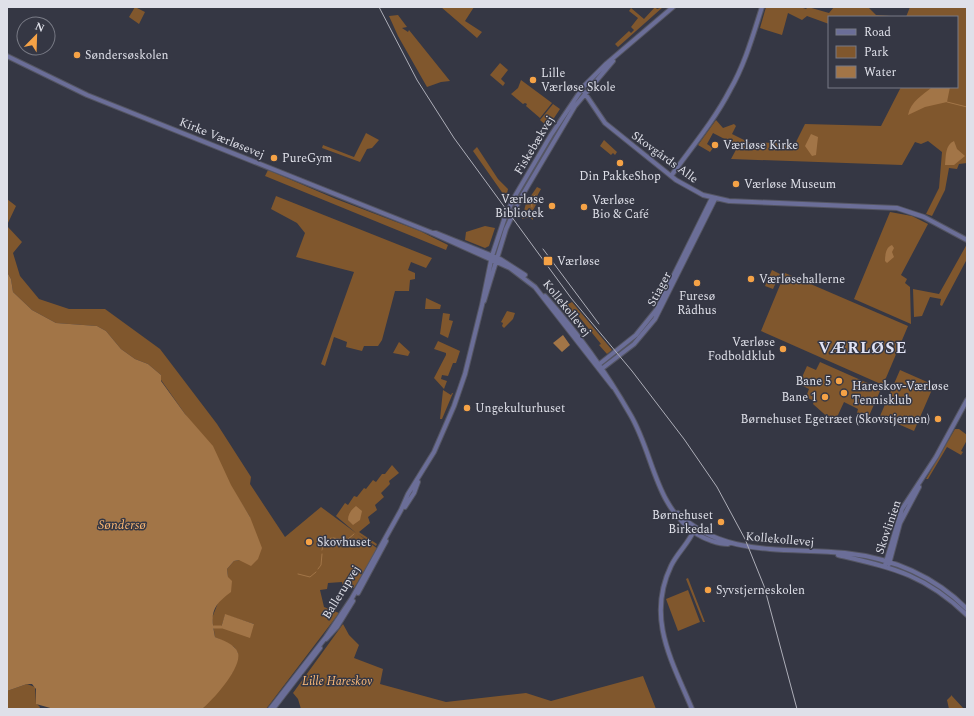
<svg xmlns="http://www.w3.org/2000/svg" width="974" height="716" font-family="Spectral,serif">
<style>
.green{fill:#80572d;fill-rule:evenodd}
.water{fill:#a27547}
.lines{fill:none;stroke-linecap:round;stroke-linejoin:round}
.stream{stroke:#a27547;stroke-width:1}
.canal{stroke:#a27547;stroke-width:3}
.tertiary-casing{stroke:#545562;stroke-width:6}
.tertiary{stroke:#6b6e98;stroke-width:4}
.tram{stroke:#adaeb8;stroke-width:1}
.poi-dot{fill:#f5a246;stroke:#353744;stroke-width:1.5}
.labels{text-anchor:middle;stroke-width:3;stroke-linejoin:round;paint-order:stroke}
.poi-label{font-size:12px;fill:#dfe0e9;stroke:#353744;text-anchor:start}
.street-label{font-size:12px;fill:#dfe0e9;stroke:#353744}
.park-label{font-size:12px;font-style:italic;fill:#febb78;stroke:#353744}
.water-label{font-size:13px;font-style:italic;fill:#f9b673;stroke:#353744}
.district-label{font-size:16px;font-weight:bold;letter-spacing:1px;fill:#e1e3f5;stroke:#353744}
</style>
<rect width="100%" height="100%" fill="#353744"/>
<!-- green -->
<path class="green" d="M135,7l10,5 -6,12 -10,-7z
M441,7h33l-9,14 17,11 -5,6z
M655,7l2,2 6,-2 -45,40 -3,-3 14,-13 2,2 3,-3 -3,-3 7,-9 -9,-7 2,-3 13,11z
M766,7h34l6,2 2,-2 21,6 5,-6h34l8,8 30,2 4,-10h57v156l-8,1 -2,5 -8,-1 -4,22 -13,26 -6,-2 13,-26 3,-36 -14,-11 -7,3 -6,-2 -13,23 -171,-6 7,-13 -25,-13 -6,11 6,4 -3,4 -12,-7 18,-25 7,8 11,-4 2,2 -4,8 16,8 47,2 10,-20 76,2 20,-39h56v-70h-128v7l-22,-8 -5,4 -14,-7 -6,22 -22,-7z
M398,15l9,12 -5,1 6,4 1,-2 41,51 -9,1 -14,5 -29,-51 -9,-20z
M500,63l8,7 -7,9 4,4 -2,3 -13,-11z
M521,80l31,23 -12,15 -14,-12 1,-2 -2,-1 -2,1 -12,-10 7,-6z
M553,104l7,5 -12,18 -8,-7z
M366,133l13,7 -7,8 -5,1 -7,13 -38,-14 1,-3 31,12z
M604,140l13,12 -2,3 -2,-2 -2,2 -11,-9z
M477,147l21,32 10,10 -2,9 -33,-47z
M268,170l68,29 84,32 28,14 -2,5 -181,-74z
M537,187l4,2 -6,11 2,3 -5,9 1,8 -4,-3 -7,2 4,-16z
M276,196l156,62 -6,10 -15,-6 -3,8 7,3v6l-5,1 -1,11h-14l-13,49 -4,6h-14l-2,5 -16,-4 1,-5 -13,-5 -9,29 -4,-2 33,-92 -58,-15 9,-24 -8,-10 -26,-14z
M7,199l9,7 -9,19z
M890,212l22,4 16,8 -27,51 6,4 -2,4 5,4 1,37 -57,-25z
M7,226l15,16 -9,11 7,23 19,23 30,10h36l55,40 57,75 34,53 -1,7 35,53 36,-30 35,26 -20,-17 9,-13 3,2 6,-9 3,1 7,-9 2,1 7,-9 3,2 6,-8h3l7,-9 7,8 -10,8 1,3 -9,9 3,4 -9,8 2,5 -9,7 2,6 -11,9 18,12 -1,2 -18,-12 20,15 -24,39 -11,-2 -1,-4 -14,1 -1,6 -7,1 4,17 15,6 -73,96h-64l30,-36 6,-20 -4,-6 -19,-10 -3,-19 16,-41 -1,-8 7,-8 5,-1 11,-43 -65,-103 -24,-34v-5l-13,-11 -13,-5 -14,-10 -15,-18 -9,-5 -41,-3 -24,-13 -19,-18 -2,-13 -4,-7zM225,615h1l28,9 -33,4z
M485,226l10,2 -6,18 -4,2 -20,-8 1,-8z
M967,244v15l-25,47 -2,-1 1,-6 -11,-2 -8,19 -8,1 -1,-28 26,5z
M772,270l8,4 -7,15 -8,-3z
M785,273l123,53 -25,59 -122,-54z
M426,298l15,7 -1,4h-15z
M572,302l40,48 -5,4 -8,-9 2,-1 -25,-31 -6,5 -9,-10z
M507,311l8,2 -2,6 -9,9 -2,-2 1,-3 -2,-1z
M443,313l7,1 -1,6 4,1 -5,17 -8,-4z
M438,341l22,10 -4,12h-3l-5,13 -6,-1 -1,4 6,2 -3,8 -10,-11 12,-23v-2l-12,-4z
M399,342l11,10 -2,4 -15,-3z
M820,362l61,27 -13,29 -11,-5 1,-4 -14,-7 -6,13 -6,6 -19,-17 1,-3 -8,-4 3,-8 -10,-5 8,-18 9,4z
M900,370l34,15 -20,46 -34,-15z
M443,390l8,5 1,-2h1l-11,26h-2z
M955,429h4l8,6v5l-6,11 2,1 -2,3 -14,-8 -19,32h-2z
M688,578l17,44h-2l-17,-43z
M688,590l12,32 -22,9 -12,-32z
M343,624l6,11 10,10 -5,13 29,11 -3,15 66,18 80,-9 25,8 92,-25 13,33h-355l-3,-10 -5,-6z
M27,684l8,3 1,16 4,4 -1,2h-32v-18z
M952,695v1l12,13h-15l-2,-9z"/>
<!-- water -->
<path class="water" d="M932,87h18l-3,15 -22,5 -17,8c3,-14 15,-20 24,-28z
M811,134l7,3 -2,18 -4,1 -7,-10z
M954,141l3,8 8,7 -11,9h-9c1,-9 0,-20 9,-24z
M892,245l2,3 -2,4 2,5 -7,6 -2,-2c0,-6 1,-14 7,-16z
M7,272l4,7 2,13 19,18 24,13 41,3 9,5 15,18 14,10 13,5 13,11v6l24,33 28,32 18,39 19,32 12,31 -4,11 -7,7 -12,-6 -5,1 -7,8 1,8 4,4 -1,11c-19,14 -21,21 -16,45 7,3 20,7 23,16 4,15 -25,47 -36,56h-148l-18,-5v-15l-4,-5h-5l-20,7z
M563,335l7,10 -8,7 -9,-9z
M356,506l6,5 -2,9 -7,5 -5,-5c0,-6 3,-10 8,-14z
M225,614l29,10 -4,14 -29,-10z"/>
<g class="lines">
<!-- stream -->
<path class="stream" d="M947,102l20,5
M532,207l-1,-8 4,-4
M528,211l3,-1
M333,538l14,2 7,-6
M322,550l2,-7 7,-5
M318,569l3,-4 1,-11
M298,574l12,3 6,-5"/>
<!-- canal -->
<path class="canal" d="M213,627h8"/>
<defs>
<path id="tertiary" d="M7,56l80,39 343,137 80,36 25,19 78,100
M582,89l23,34 71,57 27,15 26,6 168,7 27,9 43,23
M671,176c20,-28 43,-55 59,-86 15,-26 23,-55 32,-83
M432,233h4l64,26 25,16
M545,296c32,36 61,76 85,118 24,40 24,92 67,120 8,5 21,10 31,10
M484,301l22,-72 14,-30 55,-93 38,-45
M597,366l39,-31 21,-26 55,-111
M600,370l34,-26 21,-25 60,-120
M405,507l9,-14 4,-11
M678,513c45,45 109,34 167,40 46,5 89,23 122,56
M838,555c55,13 86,19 129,60
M889,564l11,-41 19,-36
M885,565l17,-56 34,-52 31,-57
M358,593l28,-52
M326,639l11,-12 16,-26
M270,709l56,-72 26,-39 49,-88 7,-16 26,-42 20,-46 11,-32 17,-69 10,-49 13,-39 10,-21 36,-61 33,-49 22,-22 67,-57
M273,709l47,-61
M692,709c-20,-48 -46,-91 -21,-143 6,-13 18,-23 23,-36"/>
</defs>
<!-- tertiary casing -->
<use href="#tertiary" class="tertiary-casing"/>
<!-- tertiary -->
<use href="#tertiary" class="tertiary"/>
<!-- tram -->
<path class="tram" d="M379,7l38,73 37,58 117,160 61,73 52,68 33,48 28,52 19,47 33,123
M543,249l56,75"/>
</g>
<!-- markers -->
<g class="poi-dot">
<circle cx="77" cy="55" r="4"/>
<circle cx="533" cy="80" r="4"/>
<circle cx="715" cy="145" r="4"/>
<circle cx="274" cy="158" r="4"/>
<circle cx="620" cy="163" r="4"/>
<circle cx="736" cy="184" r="4"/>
<circle cx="552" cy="206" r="4"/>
<circle cx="584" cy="207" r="4"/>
<rect x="543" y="256" width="10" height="10" rx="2"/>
<circle cx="751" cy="279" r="4"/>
<circle cx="697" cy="283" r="4"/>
<circle cx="783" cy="349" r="4"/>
<circle cx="839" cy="381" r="4"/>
<circle cx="844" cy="393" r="4"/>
<circle cx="825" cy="397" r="4"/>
<circle cx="467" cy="408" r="4"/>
<circle cx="938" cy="419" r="4"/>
<circle cx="721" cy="522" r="4"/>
<circle cx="309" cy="542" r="4"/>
<circle cx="708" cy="590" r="4"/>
</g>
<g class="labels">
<!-- poi labels -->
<g class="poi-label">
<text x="85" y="59">Søndersøskolen</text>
<text x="541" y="77">Lille<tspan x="541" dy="14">Værløse Skole</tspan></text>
<text x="723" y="149">Værløse Kirke</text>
<text x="282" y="162">PureGym</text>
<text x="620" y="180" text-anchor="middle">Din PakkeShop</text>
<text x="744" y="188">Værløse Museum</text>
<text x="544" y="203" text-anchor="end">Værløse<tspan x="544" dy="14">Bibliotek</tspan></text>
<text x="592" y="204">Værløse<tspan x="592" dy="14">Bio &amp; Café</tspan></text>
<text x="557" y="265">Værløse</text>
<text x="759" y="283">Værløsehallerne</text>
<text x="697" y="300" text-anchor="middle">Furesø<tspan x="697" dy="14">Rådhus</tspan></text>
<text x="775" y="346" text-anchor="end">Værløse<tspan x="775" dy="14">Fodboldklub</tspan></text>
<text x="831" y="385" text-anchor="end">Bane 5</text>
<text x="852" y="390">Hareskov-Værløse<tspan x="852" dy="14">Tennisklub</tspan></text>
<text x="817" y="401" text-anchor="end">Bane 1</text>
<text x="475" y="412">Ungekulturhuset</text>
<text x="930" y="423" text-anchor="end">Børnehuset Egetræet (Skovstjernen)</text>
<text x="713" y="519" text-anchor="end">Børnehuset<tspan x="713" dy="14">Birkedal</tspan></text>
<text x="317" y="546">Skovhuset</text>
<text x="716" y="594">Syvstjerneskolen</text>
</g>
<!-- street labels -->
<g class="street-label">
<text transform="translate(222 138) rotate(22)" y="4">Kirke Værløsevej</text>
<text transform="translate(534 145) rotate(-59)" y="4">Fiskebækvej</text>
<text transform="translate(665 157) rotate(36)" y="4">Skovgårds Alle</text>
<text transform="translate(659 289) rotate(-62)" y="4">Stiager</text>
<text transform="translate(567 308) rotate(51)" y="4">Kollekollevej</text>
<text transform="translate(888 527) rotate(-71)" y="4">Skovlinien</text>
<text transform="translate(780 539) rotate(5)" y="4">Kollekollevej</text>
<text transform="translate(341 592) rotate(-58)" y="4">Ballerupvej</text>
</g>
<!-- park labels -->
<g class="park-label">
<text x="337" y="685">Lille Hareskov</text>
</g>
<!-- water labels -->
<g class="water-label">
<text x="122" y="529">Søndersø</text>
</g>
<!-- district labels -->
<g class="district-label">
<text x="863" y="353">VÆRLØSE</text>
</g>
</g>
<!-- border -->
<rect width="974" height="716" fill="none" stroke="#dfe0e9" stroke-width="16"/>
<!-- legend -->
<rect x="828" y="16" width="130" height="72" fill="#353744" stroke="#797b86"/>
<rect x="836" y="29" width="20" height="6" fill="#6b6e98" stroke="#797b86"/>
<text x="864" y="36" font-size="12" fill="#dfe0e9">Road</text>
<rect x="836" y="46" width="20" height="12" fill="#80572d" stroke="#797b86"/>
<text x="864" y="56" font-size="12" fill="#dfe0e9">Park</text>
<rect x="836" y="66" width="20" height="12" fill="#a27547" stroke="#797b86"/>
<text x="864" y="76" font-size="12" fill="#dfe0e9">Water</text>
<!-- north arrow -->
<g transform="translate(36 36) rotate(23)"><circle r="19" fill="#353744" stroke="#797b86"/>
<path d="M0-3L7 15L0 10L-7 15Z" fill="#f5a246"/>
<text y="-6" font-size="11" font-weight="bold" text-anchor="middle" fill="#dfe0e9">N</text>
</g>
</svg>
